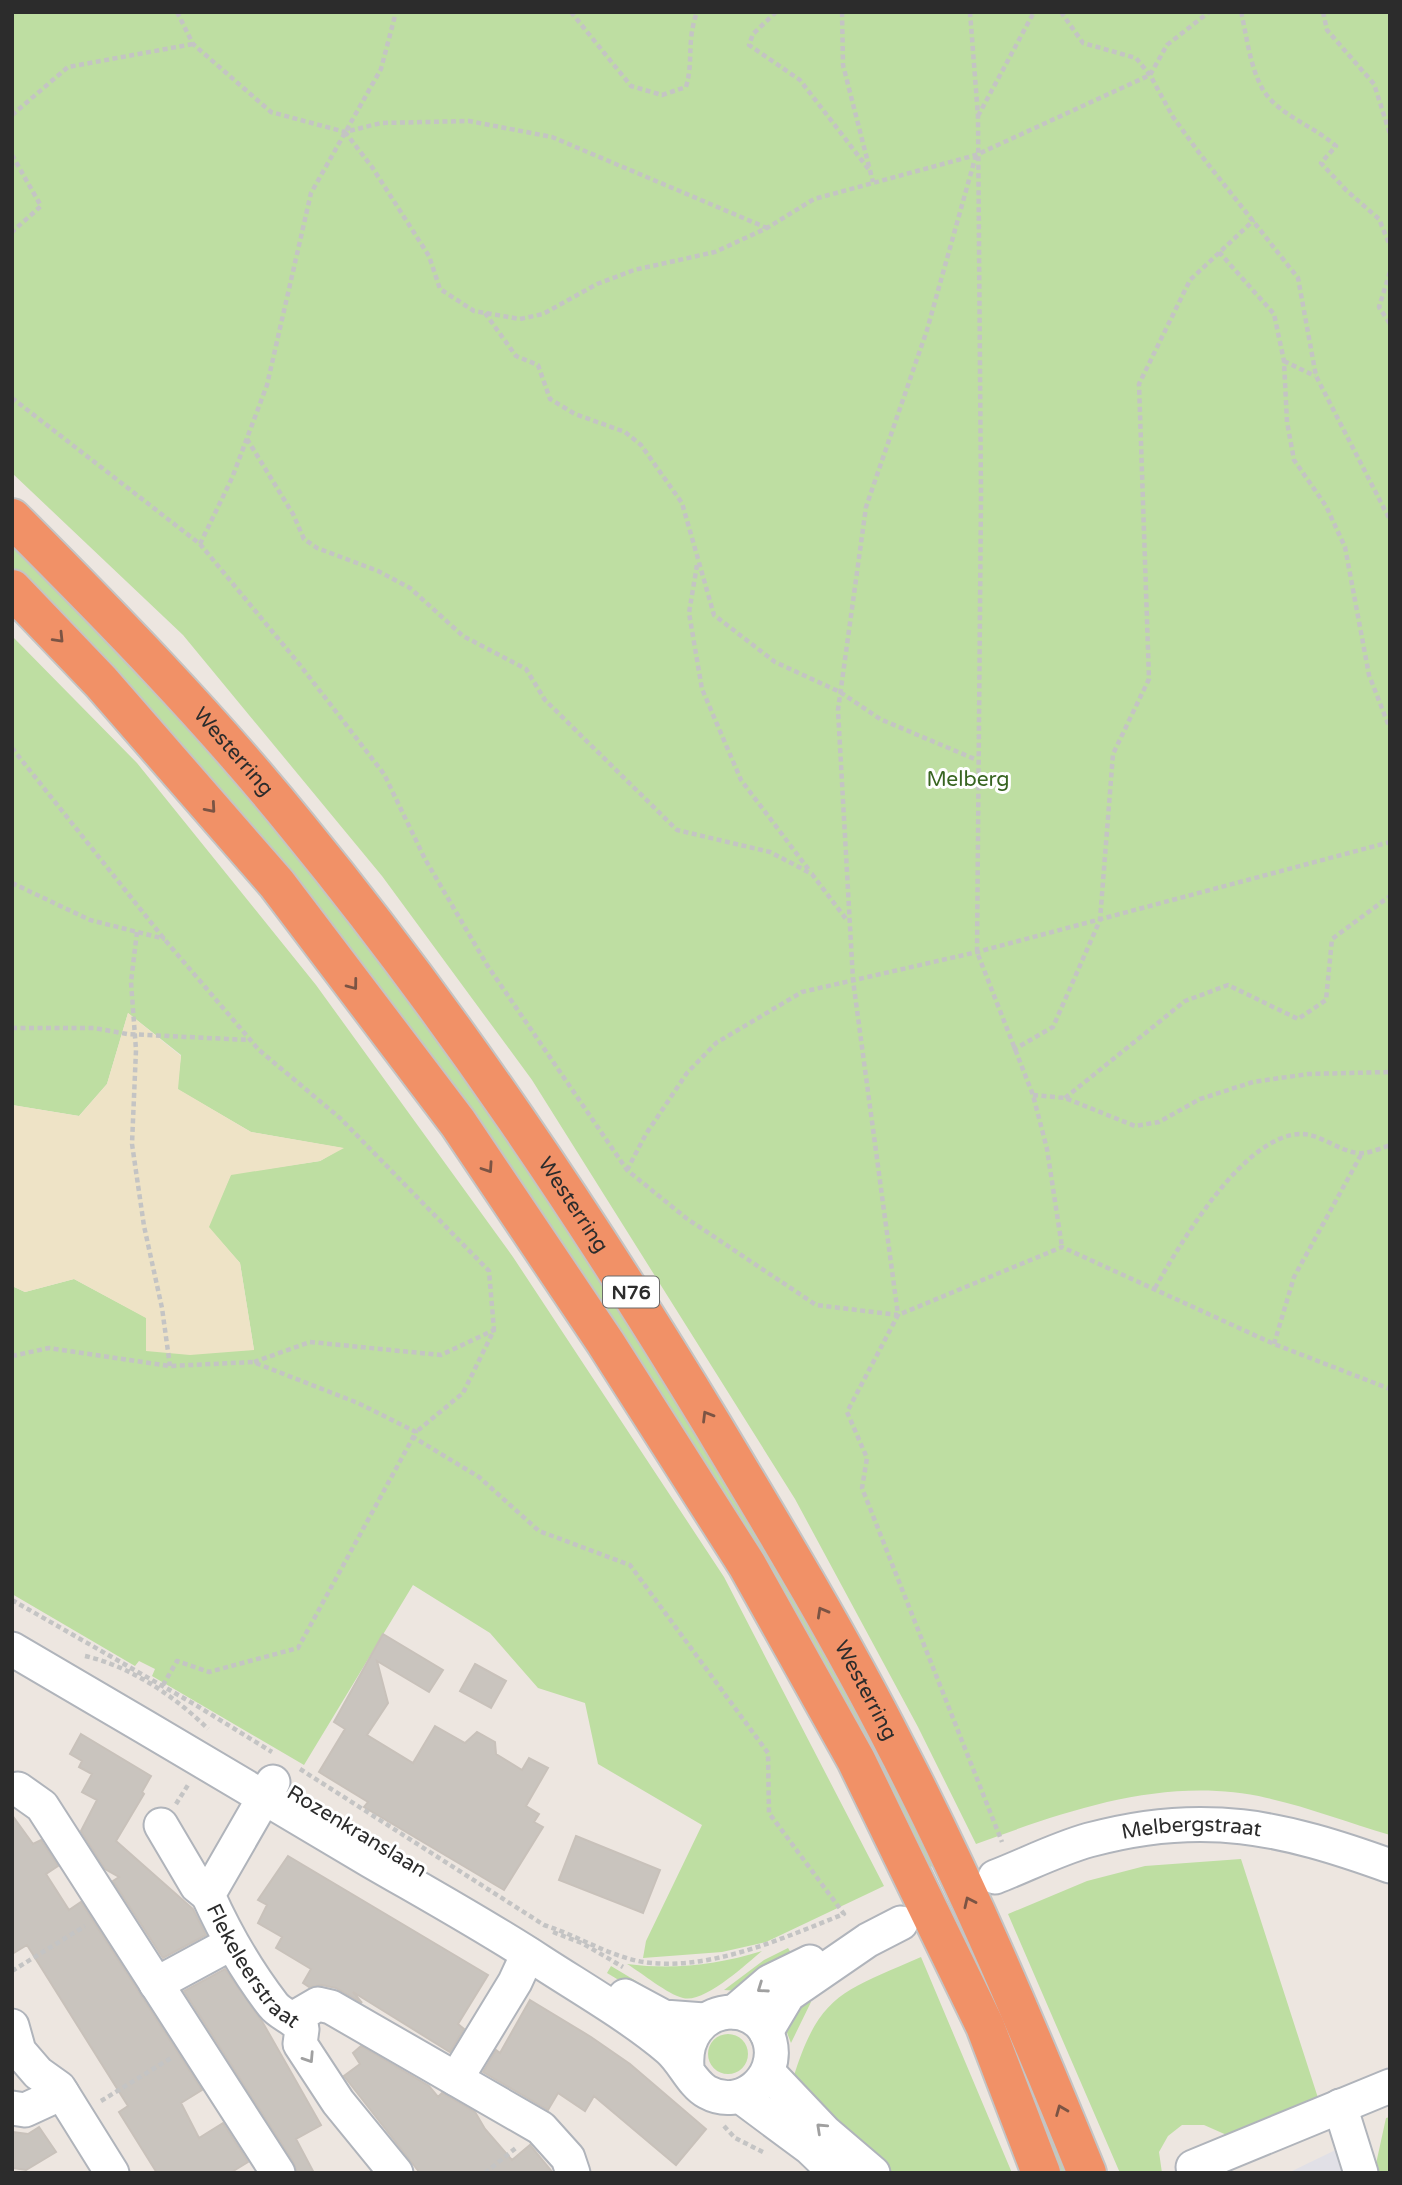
<svg xmlns="http://www.w3.org/2000/svg" width="1402" height="2185" font-family="'Varela Round',sans-serif">
<style>
.industrial{fill:#e1e0e6}
.green{fill:#bedea2}
.sand{fill:#eee3c6}
.building{fill:#c9c4be;stroke:#c8c1ba;stroke-width:2}
.lines{fill:none;stroke-linecap:round;stroke-linejoin:round}
.minor-casing{stroke:#b0b4bb;stroke-width:37}
.highway-casing{stroke:#c4c4c4;stroke-width:42}
.path{stroke:#c4c4c4;stroke-width:4.5;stroke-dasharray:5 3.5;stroke-linecap:butt}
.minor{stroke:#fff;stroke-width:33}
.highway{stroke:#f19167;stroke-width:38}
.oneway{stroke:#7b5444}
.oneway2{stroke:#a0a0a0}
.labels{text-anchor:middle;stroke-width:6;stroke-linejoin:round;paint-order:stroke}
.shield{fill:#fff;stroke:#6b6b6b;stroke-width:2}
.shield-label{font-size:19px;font-weight:bold;fill:#2c2c2c}
.street-label{font-size:21px;fill:#2c2c2c;stroke:#fff}
.park-label{font-size:21px;fill:#386521;stroke:#fff}
</style>
<rect width="100%" height="100%" fill="#ede6e0"/>
<!-- industrial -->
<path class="industrial" d="M1352,2142l22,31h-86z"/>
<!-- green -->
<path class="green" d="M12,12h1378v1823c-41,-12 -82,-28 -123,-37 -100,-23 -198,12 -291,46l-58,-117 -123,-228 -263,-419 -150,-204 -199,-241 -171,-162z
M12,537l194,209 104,122 172,228 72,102 254,417 128,250 -6,2 -134,-254 -174,-282 -156,-227 -96,-129 -180,-221 -178,-188z
M12,636l125,127 179,222 197,272 211,320 160,309 -118,56 -44,10 -79,6 3,-17 56,-116 -104,-61 -13,-61 -47,-15 -48,-55 -77,-48 -109,180 -152,-89 3,-7 -16,-8 -4,5 -123,-72v-308l13,6 49,-13 73,39 -1,33 108,-1 -14,-87 -32,-36 23,-53 89,-13 22,-13 -91,-16 -74,-43 4,-34 -53,-42 -21,71 -28,32 -67,-11z
M1241,1859l78,242 -90,35 -25,-11h-22l-14,11 -9,16 3,21h-42l-112,-259 79,-33 58,-15z
M967,1935l104,238h-9l-100,-236z
M788,1948l6,10 -54,33 -16,-1 40,-30z
M762,1951c-16,13 -58,53 -79,47 -16,-4 -41,-25 -56,-34 46,6 90,1 135,-13z
M921,1957l91,216h-130l-89,-94c26,-86 51,-88 128,-122z
M611,1966l65,39 -19,-2 -50,-30z
M802,1993l9,9 -20,41 -9,-23z
M708 2054a20 20 0 1 1 40 0a20 20 0 1 1-40 0Z
M1390,2117v56h-16l12,-55z"/>
<!-- sand -->
<path class="sand" d="M128,1013l53,43 -3,33 73,43 93,16 -24,13 -89,14 -22,52 31,36 14,87 -64,5 -44,-4v-33l-72,-39 -49,13 -13,-6v-181l67,11 28,-32z"/>
<!-- building -->
<path class="building" d="M383,1634l60,36 -14,22 -52,-31 11,42 -21,32 46,28 22,-37 30,17 12,-11 18,10 1,12 26,16 7,-12 19,10 -22,38 13,8 -5,8 9,5 -39,63 -140,-83 4,-5 -49,-30 26,-43 -11,-7z
M475,1664l31,17 -15,27 -31,-17z
M81,1734l70,42 -9,16 2,2 -28,47 77,68 13,26 -43,23 -50,-77 6,-4 -14,-8 -24,-38 16,-31 -15,-8 10,-18 -13,-7 3,-6 -12,-7z
M12,1815l21,29 8,-4 17,26 -12,8 23,36 12,-8 121,188 -21,13 18,35 24,-15 25,39 -18,11h-73l-38,-61 9,-6 -101,-161 -15,9z
M576,1836l84,34 -17,43 -84,-33z
M288,1856l200,119 -30,49 6,5 -14,23 -97,-60 9,11 -26,-15 -14,-3 -13,2 -6,-4 8,-14 -35,-21 6,-11 -24,-14 9,-18 -9,-5z
M225,1969l38,54 58,102 -25,14 18,34h-17l-3,-10 -110,-172z
M530,2000l61,37 39,27 76,65 -30,36 -82,-69 -9,15 -27,-18 -10,17 -65,-38 13,-22 4,3z
M361,2046l68,40 9,11 4,-4 33,19 10,17 27,31 18,-15 23,28h-133l-76,-97 16,-12 -7,-11z
M39,2127l17,25 -30,18 -14,-2v-36l16,2z"/>
<g class="lines">
<defs>
<g id="minor">
<path d="M12,1649c120,70 240,141 359,212 57,33 115,65 170,101 40,26 92,56 128,87 14,12 23,35 38,43 34,19 72,-14 63,-50 -13,-48 -88,-37 -83,25"/>
<path id="s1" d="M273,1782l-65,113c18,40 38,75 65,110 8,10 21,12 29,24l-2,15 38,58 58,71"/>
<path d="M18,1789l24,17 236,367"/>
<path d="M161,1825l36,61 11,9"/>
<path id="s2" d="M995,1877c31,-12 62,-28 94,-37 114,-31 193,-13 301,26"/>
<path d="M156,1984l74,-40"/>
<path d="M625,1996l39,21 40,3"/>
<path d="M734,2012l35,-30 41,-20"/>
<path d="M294,2018l24,-14 13,3 210,121 27,30 5,15"/>
<path d="M12,2026l7,25 19,22 21,15 53,85"/>
<path d="M766,2032l22,-37 80,-55 33,-17"/>
<path d="M768,2072l57,60 48,41"/>
<path d="M456,2079l59,-97 13,-28"/>
<path d="M740,2096l70,52 26,25"/>
<path d="M1340,2106l21,67"/>
<path d="M12,2108l13,2 37,-17"/>
<path d="M1193,2167l197,-81"/>
</g>
<g id="highway">
<path id="s3" d="M12,518c99,99 197,199 285,308 154,188 289,390 415,598 63,105 127,211 183,321 72,138 133,283 192,428"/>
<path d="M12,589l89,93 176,202 181,239 147,219 142,223 109,195 129,266 56,147"/>
</g>
</defs>
<!-- minor casing -->
<use href="#minor" class="minor-casing"/>
<!-- highway casing -->
<use href="#highway" class="highway-casing"/>
<!-- path -->
<path class="path" d="M177,12l16,32 78,68 74,20 36,-9 88,-2 83,16 215,91
M571,12l60,74 31,9 24,-8c8,-28 0,-44 11,-75
M776,12l-23,22 -4,11 51,35 70,91
M842,12l1,53 30,117
M970,12l8,104 3,379 -4,457 56,143 14,54 15,98
M1061,12l22,31 53,15 14,17 23,42 27,37 98,124 18,98 74,144
M1241,12c7,28 10,71 33,91 18,17 43,26 62,43l-15,17 25,27 33,29 11,27
M1323,12l4,18 47,54 16,50
M12,115l56,-48 125,-23
M978,116l56,-104
M345,132l27,35 57,89 11,33 34,22 46,8 23,-5 54,-30 37,-14 81,-18 52,-24 47,-29 162,-44 174,-80 17,-30 42,-33
M12,155l29,51 -29,26
M976,155l-49,175 -61,177 -28,203 15,270 45,335 -51,97 20,46 -5,30 140,354
M1219,252l55,62 10,47 3,61 7,38 32,46 19,41 24,128 21,54
M1390,272l-11,35 11,17
M485,313l31,43 22,9 12,34 25,15 50,18 16,13 41,58 32,112 61,47 65,30 40,27 97,41
M1284,361l31,15
M12,398l188,146 100,121 84,109 41,85 62,106 140,205 59,48 130,87 82,10 164,-68 212,97 116,45
M247,439l46,75 11,25 13,9 61,23 32,17 53,48 63,33 19,31 132,130 93,22 42,22 34,45
M200,544l32,-66 35,-93 44,-192 70,-124 15,-57
M697,565l-8,48 13,76 39,91 68,90
M12,748l153,192 94,110 81,68 149,153 5,59 -31,63 -47,39
M12,883l78,37 75,19
M137,932l-6,50 5,68 -4,94 12,82 18,82 8,58
M12,1028h82l33,6 123,6
M1013,1050l40,-23 47,-107 13,-166 36,-75 -10,-295 51,-104 64,-60
M1033,1095l32,3 70,28 24,-4 41,-23 53,-17 55,-8 82,-2
M1065,1098l120,-97 43,-16 70,34 28,-19 6,-61 58,-43
M627,1170l19,-36 41,-61 29,-30 86,-51 175,-40 413,-110
M1155,1288c25,-44 90,-156 148,-154 20,1 41,21 61,19 8,-1 18,-5 26,-8
M1274,1344l20,-67 68,-124
M12,1356l37,-8 121,18 83,-4 105,41 58,29 -118,216 -89,24 -32,-11 -14,24
M254,1362l56,-20 131,13 53,-25
M12,1600l182,104 78,48
M85,1656c45,10 91,41 123,73
M300,1769l244,156c32,10 61,29 94,36 67,13 145,-23 206,-47l-75,-101 -1,-60 -138,-188 -91,-34 -60,-54 -66,-40
M176,1804l12,-19
M553,1932l29,11 41,24
M12,1971l73,-45
M101,2101l70,-43
M724,2126l11,12 28,14
M485,2173l32,-26"/>
<!-- minor -->
<use href="#minor" class="minor"/>
<!-- highway -->
<use href="#highway" class="highway"/>
</g>
<!-- one-way arrows -->
<defs><path id="oneway-chevron" d="M-2-3.5L2.5 0L-2 3.5" fill="none" stroke-width="1.6" stroke-linecap="round" stroke-linejoin="round" transform="scale(1.75)"/></defs>
<g class="oneway">
<use href="#oneway-chevron" transform="translate(59 638) rotate(46)"/>
<use href="#oneway-chevron" transform="translate(211 808) rotate(49)"/>
<use href="#oneway-chevron" transform="translate(353 985) rotate(53)"/>
<use href="#oneway-chevron" transform="translate(488 1168) rotate(56)"/>
<use href="#oneway-chevron" transform="translate(707 1416) rotate(-121)"/>
<use href="#oneway-chevron" transform="translate(822 1612) rotate(-119)"/>
<use href="#oneway-chevron" transform="translate(969 1902) rotate(-115)"/>
<use href="#oneway-chevron" transform="translate(1061 2110) rotate(-112)"/>
</g>
<g class="oneway2">
<use href="#oneway-chevron" transform="translate(762 1988) rotate(145)"/>
<use href="#oneway-chevron" transform="translate(309 2058) rotate(57)"/>
<use href="#oneway-chevron" transform="translate(821 2128) rotate(-137)"/>
</g>
<g class="labels">
<!-- shield labels -->
<rect class="shield" x="603" y="1276.5" width="56" height="31" rx="5"/>
<g class="shield-label">
<text x="631" y="1299">N76</text>
</g>
<!-- street labels -->
<g class="street-label">
<text dy="7" stroke="none"><textPath href="#s3" startOffset="322">Westerring</textPath></text>
<text dy="7" stroke="none"><textPath href="#s3" startOffset="889">Westerring</textPath></text>
<text dy="7" stroke="none"><textPath href="#s3" startOffset="1456">Westerring</textPath></text>
<text transform="translate(357 1831) rotate(31)" y="7">Rozenkranslaan</text>
<text dy="7" stroke="none"><textPath href="#s2" startOffset="205">Melbergstraat</textPath></text>
<text dy="7" stroke="none"><textPath href="#s1" startOffset="215">Flekeleerstraat</textPath></text>
</g>
<!-- park labels -->
<g class="park-label">
<text x="968" y="786">Melberg</text>
</g>
</g>
<!-- border -->
<rect width="1402" height="2185" fill="none" stroke="#2c2c2c" stroke-width="28"/>
</svg>
